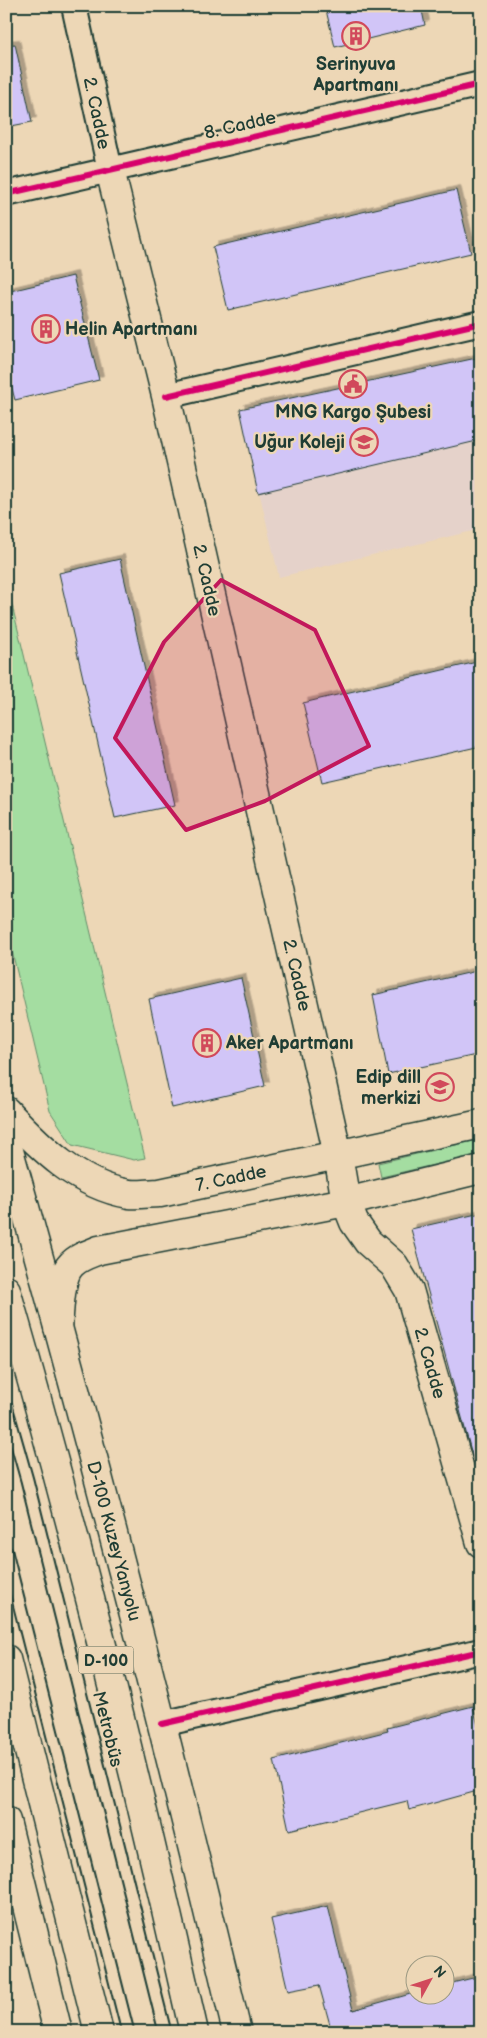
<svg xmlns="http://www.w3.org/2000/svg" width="487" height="2038" font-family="'Balsamiq Sans',sans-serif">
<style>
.built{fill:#e5d2ca}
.green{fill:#a4dda1;stroke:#628d6a}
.building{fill:#d1c5f7;stroke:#1f3d34;filter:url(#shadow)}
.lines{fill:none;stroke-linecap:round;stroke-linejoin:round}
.lane-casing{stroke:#1f3d34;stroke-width:15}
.street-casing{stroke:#1f3d34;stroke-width:28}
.secondary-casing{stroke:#1f3d34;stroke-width:31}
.primary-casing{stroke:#1f3d34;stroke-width:31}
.highway-casing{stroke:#1f3d34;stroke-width:31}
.lane{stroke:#edd7b6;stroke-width:11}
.street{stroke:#edd7b6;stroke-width:24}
.secondary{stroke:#edd7b6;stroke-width:28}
.primary{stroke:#edd7b6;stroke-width:28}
.highway{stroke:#edd7b6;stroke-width:28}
.cycleway-casing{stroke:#edd7b6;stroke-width:9}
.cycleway{stroke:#d6006c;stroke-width:6}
.marked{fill:#c2185b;fill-opacity:0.2;stroke:#c2185b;stroke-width:4;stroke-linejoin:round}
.labels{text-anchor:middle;stroke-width:4.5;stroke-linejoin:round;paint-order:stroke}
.shield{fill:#edd7b6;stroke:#5d6b5b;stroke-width:1}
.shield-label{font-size:16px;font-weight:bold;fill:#1f3d34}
.poi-label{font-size:18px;font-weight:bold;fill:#1f3d34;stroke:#edd7b6}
.street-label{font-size:18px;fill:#1f3d34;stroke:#edd7b6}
</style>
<defs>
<filter id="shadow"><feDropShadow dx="4.5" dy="-4.5" stdDeviation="0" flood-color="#0004"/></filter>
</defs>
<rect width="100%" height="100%" fill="#edd7b6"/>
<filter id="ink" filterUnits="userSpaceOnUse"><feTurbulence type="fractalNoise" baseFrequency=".02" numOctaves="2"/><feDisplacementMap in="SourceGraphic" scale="10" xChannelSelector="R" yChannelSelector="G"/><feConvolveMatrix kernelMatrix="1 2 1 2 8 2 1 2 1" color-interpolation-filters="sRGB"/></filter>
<g filter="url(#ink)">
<!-- built -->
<path class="built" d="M481,357v172l-202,48 -39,-168z"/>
<!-- green -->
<path class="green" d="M6,580l139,578 -11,2 -62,-15 -22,-34 -44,-185z
M481,1139v15l-100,23 -3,-14z"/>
<!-- building -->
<path class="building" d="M325,6h96l4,19 -90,22z
M15,44l17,78 -26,5v-82z
M456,190l15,63 -243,57 -15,-63z
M73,276l26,104 -84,20 -9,-34v-74z
M481,357v83l-223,53 -18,-84z
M120,559l55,246 -60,13 -56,-245z
M481,661v85l-159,36 -19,-79z
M481,970v84l-93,20 -15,-79z
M241,978l24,108 -93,22 -23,-109z
M481,1213v248l-7,1 -63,-233z
M473,1706l8,32v52l-72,20 -2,-9 -118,29 -15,-70 114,-29 -1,-3z
M328,1906l25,104 61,-17v3h30v-11l37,-9v56h-149l-13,-47 -31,6 -17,-72z"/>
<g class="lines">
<defs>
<path id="lane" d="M6,1406l21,74 138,552
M6,1552l122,480"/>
<path id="street" d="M74,6l36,164
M6,194l475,-110
M166,396l315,-73
M162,1724l319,-73"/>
<path id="secondary" d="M110,170l56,226 172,759 8,47 8,20 14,20 26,23 15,25 72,253
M6,1111c35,37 71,74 123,83 10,1 21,-1 31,-1l321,-69
M58,1327c2,-16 1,-50 13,-62 7,-8 18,-11 28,-15l247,-48 135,-33"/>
<path id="primary" d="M6,1140c84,296 160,593 231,892
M6,1821l52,211"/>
<path id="highway" d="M6,1290c71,245 132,493 188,742
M6,1659l93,373"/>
</defs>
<!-- lane casing -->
<use href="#lane" class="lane-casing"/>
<!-- street casing -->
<use href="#street" class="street-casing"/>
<!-- secondary casing -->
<use href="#secondary" class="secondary-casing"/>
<!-- primary casing -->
<use href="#primary" class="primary-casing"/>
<!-- highway casing -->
<use href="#highway" class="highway-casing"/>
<!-- lane -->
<use href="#lane" class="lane"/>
<!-- street -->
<use href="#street" class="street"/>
<!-- secondary -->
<use href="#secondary" class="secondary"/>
<!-- primary -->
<use href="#primary" class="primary"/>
<!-- highway -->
<use href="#highway" class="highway"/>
<defs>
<path id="cycleway" d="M6,194l475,-110
M166,396l315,-73
M162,1724l319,-73"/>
</defs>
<!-- cycleway casing -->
<use href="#cycleway" class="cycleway-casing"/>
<!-- cycleway -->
<use href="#cycleway" class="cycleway"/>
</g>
</g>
<!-- marked area -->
<path class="marked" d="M221,580l94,50 54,116 -104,55 -79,29 -71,-92 49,-96z"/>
<!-- icons -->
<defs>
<symbol id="building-ring" viewBox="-11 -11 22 22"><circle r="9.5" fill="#edd7b6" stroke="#d1495b" stroke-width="1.5"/><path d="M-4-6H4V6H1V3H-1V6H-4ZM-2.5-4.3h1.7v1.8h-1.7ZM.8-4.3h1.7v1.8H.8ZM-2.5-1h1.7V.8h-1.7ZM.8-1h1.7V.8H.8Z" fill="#d1495b"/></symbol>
<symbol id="civic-ring" viewBox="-11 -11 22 22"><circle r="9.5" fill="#edd7b6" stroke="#d1495b" stroke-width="1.5"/><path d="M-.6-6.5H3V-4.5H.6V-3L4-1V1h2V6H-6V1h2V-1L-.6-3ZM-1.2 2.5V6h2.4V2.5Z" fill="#d1495b"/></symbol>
<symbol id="school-ring" viewBox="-11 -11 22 22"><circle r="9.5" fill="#edd7b6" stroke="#d1495b" stroke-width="1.5"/><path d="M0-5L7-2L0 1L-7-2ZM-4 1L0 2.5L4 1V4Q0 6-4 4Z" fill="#d1495b"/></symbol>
</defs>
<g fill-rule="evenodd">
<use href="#building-ring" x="340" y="20" width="32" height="32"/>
<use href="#building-ring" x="30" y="313" width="32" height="32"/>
<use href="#civic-ring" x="337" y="368" width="32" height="32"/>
<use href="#school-ring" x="348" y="426" width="32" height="32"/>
<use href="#building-ring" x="191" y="1027" width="32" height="32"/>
<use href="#school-ring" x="424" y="1071" width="32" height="32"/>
</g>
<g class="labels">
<!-- shield labels -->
<rect class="shield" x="78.5" y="1646.5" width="55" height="27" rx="4"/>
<g class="shield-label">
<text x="106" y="1666">D-100</text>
</g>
<!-- poi labels -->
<g class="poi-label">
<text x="356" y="70">Serinyuva<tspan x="356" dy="21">Apartmanı</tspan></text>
<text x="65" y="335" text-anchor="start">Helin Apartmanı</text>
<text x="353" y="418">MNG Kargo Şubesi</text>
<text x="345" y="448" text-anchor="end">Uğur Koleji</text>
<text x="226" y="1049" text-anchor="start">Aker Apartmanı</text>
<text x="421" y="1083" text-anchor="end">Edip dill<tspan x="421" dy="21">merkizi</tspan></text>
</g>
<!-- street labels -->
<g class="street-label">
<text transform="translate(97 113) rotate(78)" y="6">2. Cadde</text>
<text transform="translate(240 125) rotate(-13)" y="6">8. Cadde</text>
<text transform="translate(207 580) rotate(77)" y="6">2. Cadde</text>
<text transform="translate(297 975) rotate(77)" y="6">2. Cadde</text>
<text transform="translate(231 1178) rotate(-12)" y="6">7. Cadde</text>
<text transform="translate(430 1363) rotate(74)" y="6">2. Cadde</text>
<text transform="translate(114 1541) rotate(75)" y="6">D-100 Kuzey Yanyolu</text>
<text transform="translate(108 1729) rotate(76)" y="6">Metrobüs</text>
</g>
</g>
<!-- margin -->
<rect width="487" height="2038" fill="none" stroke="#edd7b6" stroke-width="25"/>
<rect x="12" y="12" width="462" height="2013" fill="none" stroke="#1f3d34" stroke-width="2" filter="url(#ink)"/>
<!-- north arrow -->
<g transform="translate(430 1980) rotate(50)"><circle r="24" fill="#edd7b6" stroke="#9b9982"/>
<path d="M0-4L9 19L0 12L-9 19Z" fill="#d1495b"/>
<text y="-8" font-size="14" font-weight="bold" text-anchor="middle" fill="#1f3d34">N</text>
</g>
</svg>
